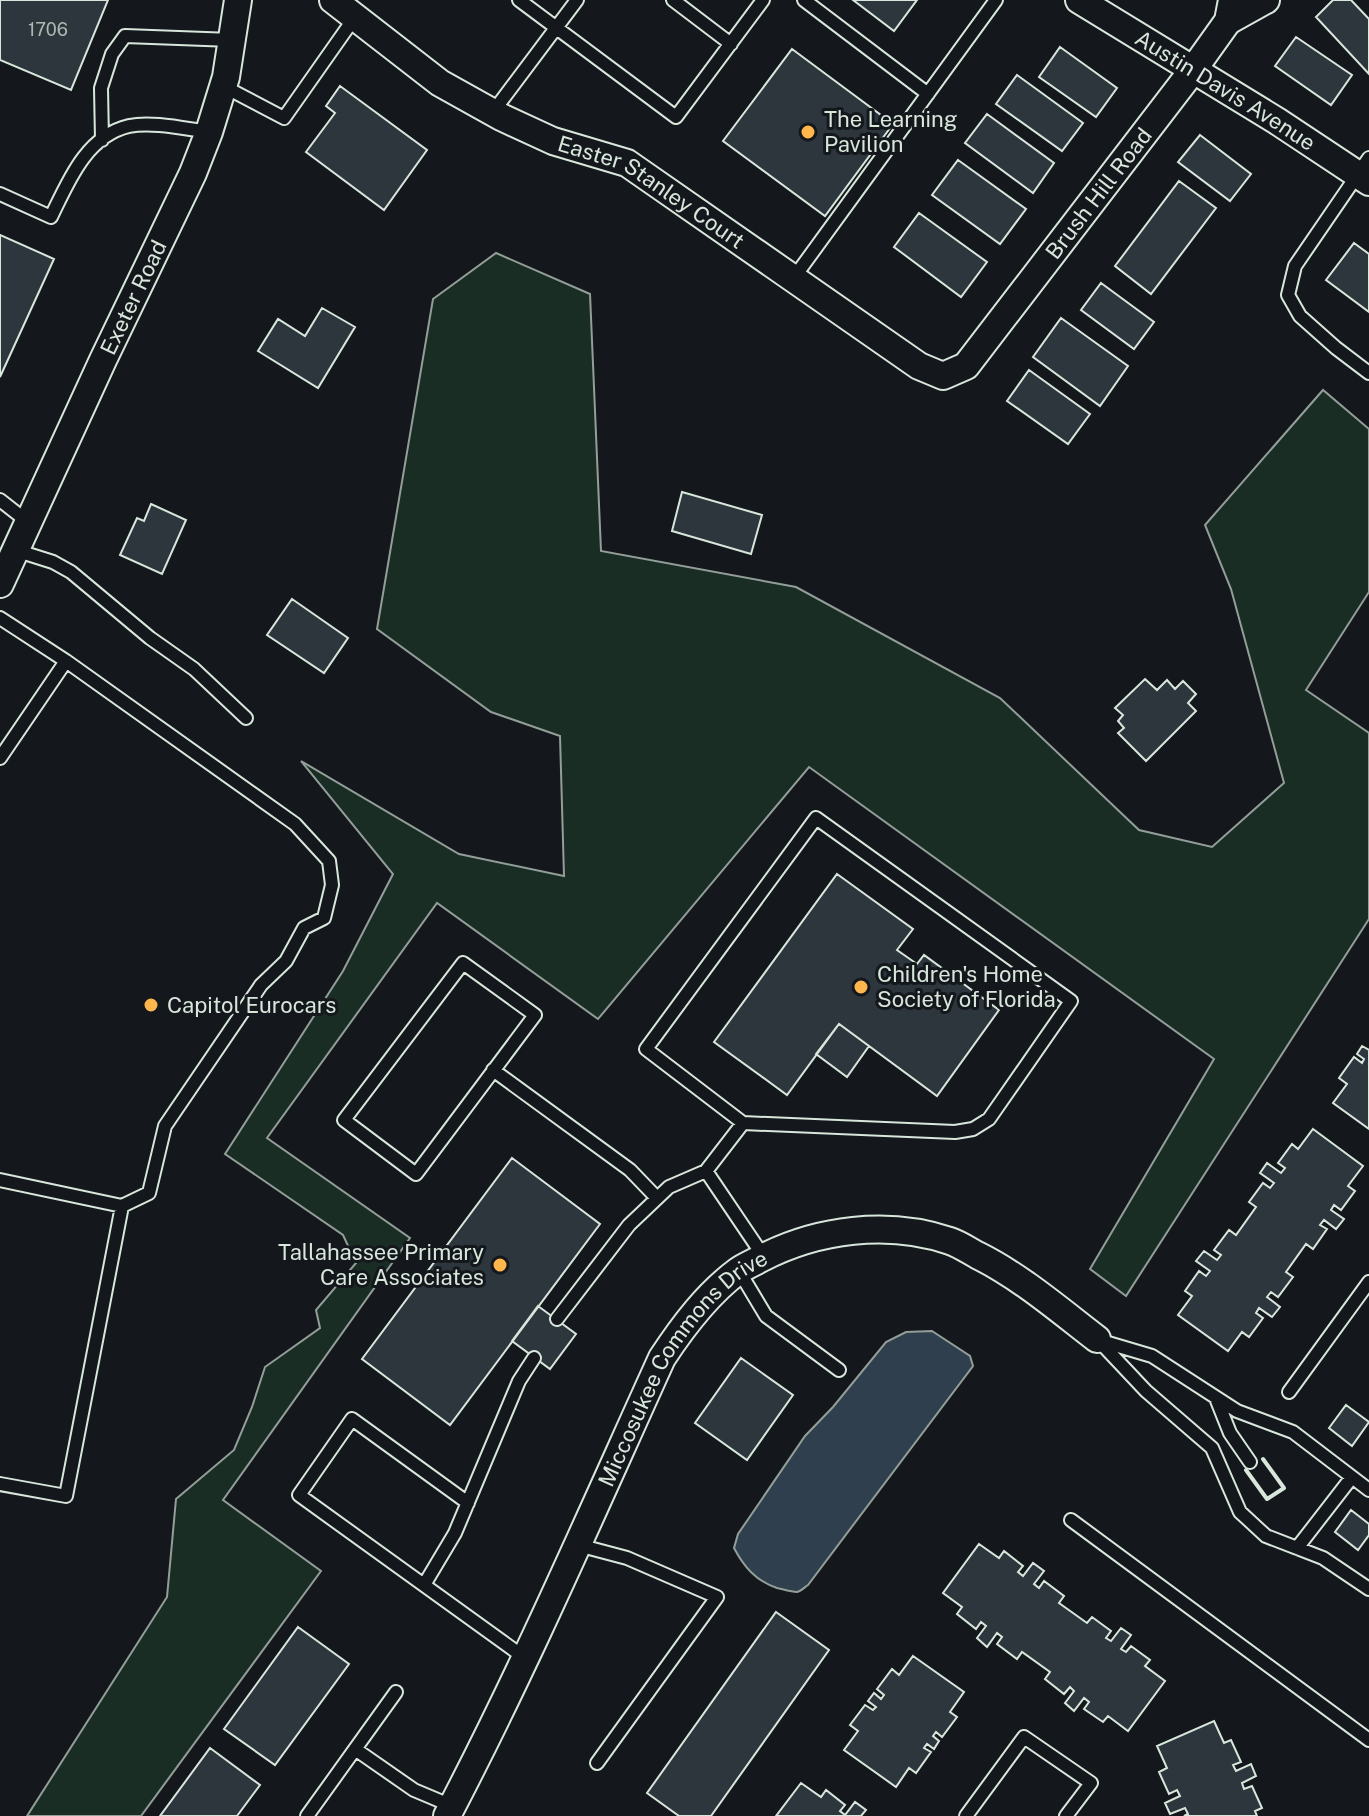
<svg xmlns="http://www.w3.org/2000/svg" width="1369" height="1816" font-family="'Public Sans',sans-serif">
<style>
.green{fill:#1a2d24;stroke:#939e99;stroke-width:2}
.water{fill:#2f3f4d;stroke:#939e99;stroke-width:2}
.building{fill:#2c363c;stroke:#d8e6dc;stroke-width:2}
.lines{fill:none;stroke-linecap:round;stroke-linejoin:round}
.lane-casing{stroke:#d8e6dc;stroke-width:16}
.street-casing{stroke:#d8e6dc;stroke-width:30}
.lane{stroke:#14181c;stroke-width:12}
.street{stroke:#14181c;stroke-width:26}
.wall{stroke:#d8e6dc;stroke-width:4}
.poi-dot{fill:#ffb74d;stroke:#14181c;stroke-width:3}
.labels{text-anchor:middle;stroke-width:6;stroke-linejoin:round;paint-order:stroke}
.number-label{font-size:18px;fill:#adbab4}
.street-label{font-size:22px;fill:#d8e6dc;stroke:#14181c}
.poi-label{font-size:22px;fill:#d8e6dc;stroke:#14181c;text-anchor:start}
</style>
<rect width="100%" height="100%" fill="#14181c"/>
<!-- green -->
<path class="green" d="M496,253l94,41 11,257 195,36 204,111 139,132 73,17 72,-64 -53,-194 -26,-64 118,-135 46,39v163l-63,98 63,43v186l-243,377 -36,-27 124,-210 -405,-292 -211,252 -161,-116 -170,235 143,100 -187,262 98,71 -180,245h-114l140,-219 9,-98 58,-49 18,-43 13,-40 55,-39 -4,-18 40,-47 -13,-28 -118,-81 118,-183 50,-97 -92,-113 158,93 105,22 -4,-140 -69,-24 -114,-83 56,-330z"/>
<!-- water -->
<path class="water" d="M932,1331l38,25 3,10 -165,219c-3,2 -7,6 -11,7 -6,0 -15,-3 -20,-4 -21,-7 -33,-21 -43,-40l4,-14 67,-98 28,-29 53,-65 20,-10z"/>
<!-- building -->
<path class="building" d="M0,0h108l-37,90 -71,-30z
M853,0h64l-23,31z
M1333,0h18l18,19v55l-53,-57z
M1296,37l56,38 -21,30 -56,-39z
M1060,47l57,41 -21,29 -57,-40z
M792,49l101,75 -68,92 -102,-75z
M1017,75l66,48 -21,28 -66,-47z
M340,86l87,64 -43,60 -78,-58 29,-39 -9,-7z
M987,114l67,49 -21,30 -68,-50z
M1200,135l51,39 -21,27 -52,-39z
M958,160l68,49 -26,35 -68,-49z
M1179,181l37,27 -65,86 -36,-28z
M919,213l68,49 -26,35 -67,-50z
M0,235l54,24 -54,118z
M1354,243l15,11v58l-43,-32z
M1101,283l53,39 -20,27 -53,-39z
M322,308l33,19 -37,61 -60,-37 20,-32 27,17z
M1061,318l67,48 -28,40 -67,-49z
M1029,370l61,44 -22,30 -61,-43z
M682,492l80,23 -11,39 -79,-23z
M151,504l35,16 -24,54 -42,-19 17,-37 7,3z
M292,599l56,39 -24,35 -57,-38z
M1145,679l12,11 10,-10 8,9 8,-8 13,13 -8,9 8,8 -50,50 -28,-28 6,-5 -6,-7 5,-6 -8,-7z
M837,874l76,55 -16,21 20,14 7,-9 75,55 -62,86 -98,-72 -52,71 -73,-53z
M839,1024l30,22 -22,31 -31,-23z
M1362,1046l7,4v79l-36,-26 14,-19 -8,-6 15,-21 8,6 2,-4 -7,-5z
M1313,1129l50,37 -15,20 7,5 -14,19 -7,-5 -3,5 13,9 -8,10 -12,-9 -4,5 7,4 -14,20 -7,-5 -20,28 7,5 -15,20 -7,-5 -4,5 13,10 -8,10 -13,-9 -3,5 7,5 -14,19 -7,-5 -14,19 -50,-36 14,-19 -7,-5 14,-20 7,5 4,-5 -14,-10 8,-10 13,9 4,-5 -7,-5 15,-20 7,5 20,-28 -7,-5 14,-19 7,5 4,-5 -14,-10 7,-10 14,10 4,-5 -7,-5 14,-19 6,5z
M512,1158l88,66 -150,201 -88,-66z
M538,1306l38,28 -26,35 -38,-28z
M741,1358l52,37 -46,65 -52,-37z
M1346,1405l23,17 -17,24 -23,-18z
M1351,1510l18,14v11l-11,15 -23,-18z
M979,1544l20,14 5,-7 19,15 -5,6 5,4 10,-13 11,8 -10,13 5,4 5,-7 20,15 -5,7 28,20 5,-6 19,14 -5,7 5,3 10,-13 10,7 -10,14 5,3 5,-6 19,14 -5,6 20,15 -37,50 -20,-15 -5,6 -19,-13 5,-7 -5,-4 -10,13 -9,-8 9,-12 -4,-4 -6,7 -19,-15 5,-7 -28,-20 -5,7 -20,-15 5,-7 -5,-4 -10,14 -10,-9 9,-12 -5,-4 -5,7 -19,-15 5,-7 -19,-14z
M776,1612l53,38 -118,166h-32l-32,-23z
M298,1627l51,37 -74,101 -51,-36z
M913,1656l51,36 -14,20 7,5 -15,20 -6,-5 -3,4 6,5 -5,8 -7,-5 -3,4 7,4 -15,21 -7,-5 -13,19 -52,-37 14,-19 -8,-6 15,-20 8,5 3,-3 -8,-6 6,-8 7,6 3,-4 -7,-6 15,-20 7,6z
M1214,1721l10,22 7,-3 10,22 -8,3 3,6 15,-7 5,12 -14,7 2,6 8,-3 10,22 -7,3 2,5h-73l4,-2 -3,-6 -15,6 -5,-11 15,-7 -3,-6 -8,4 -10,-22 8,-4 -10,-22z
M210,1748l50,37 -23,31h-77z
M801,1783l20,14 5,-7 19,15 -5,6 5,4 10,-13 11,8 -5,6h-85z"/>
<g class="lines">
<defs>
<path id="lane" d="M519,0l157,117 87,-117
M673,0l58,44
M804,0l124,94
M223,86l61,32 71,-101
M493,112l84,-112
M102,140l-1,-52 11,-34 13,-18 107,4
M1369,158l-74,108 -7,29 12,21 36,32 33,25
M0,194l51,23c17,-35 35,-81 78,-91 23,-5 57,3 80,6
M793,279l203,-279
M0,500l28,22
M15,550l38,12 18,10 79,66 44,31 52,49
M0,618l66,43 -66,97
M66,661l229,163 34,37 3,24 -8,33 -20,10 -18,33 -25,24 -96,141 -16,67 -27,13
M816,818l255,183 -82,118 -16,10 -18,3 -212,-9 -97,-74z
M463,963l72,52 -119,159 -72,-54z
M493,1070l137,100 27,28
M706,1171l58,86
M0,1180l122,26 -56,290 -66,-12
M739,1271l27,45 73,54
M557,1319l72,-94 40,-38 37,-16 37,-48
M1097,1339l49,52 66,57 28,64 26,24 57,22 46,31
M1098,1340l54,16 85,55 56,21 76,58
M1289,1392l80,-110
M1216,1398l14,35 20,29
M468,1503l-116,-84 -53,76 226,163
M1071,1520l298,220
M578,1545l49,13 90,39 -120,166
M1297,1548l55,-71
M424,1585l31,-52 64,-152 15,-23
M355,1749l59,41 38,16
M307,1816l89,-124
M966,1816l58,-79 67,46 -25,33"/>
<g id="street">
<path id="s1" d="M333,0l107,83 61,34 52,24 74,22 292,203 24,10 23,-10 227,-296 35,-49 4,-21"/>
<path id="s2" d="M1079,0l198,121 92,61"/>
<path d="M1228,21l38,-21"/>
<path id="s3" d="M0,584l103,-224 90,-187 16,-41 17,-55 12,-77"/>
<path id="s4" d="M447,1816c78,-149 145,-304 215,-458 21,-32 45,-64 76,-87 7,-5 15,-8 22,-12 57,-30 128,-39 190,-18 9,3 18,9 27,14 44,22 81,54 120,84"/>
</g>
</defs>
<!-- lane casing -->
<use href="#lane" class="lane-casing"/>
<!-- street casing -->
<use href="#street" class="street-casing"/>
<!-- lane -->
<use href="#lane" class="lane"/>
<!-- street -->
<use href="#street" class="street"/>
<!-- wall -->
<path class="wall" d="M1246,1470l21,29 17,-11 -21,-29"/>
</g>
<!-- markers -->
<g class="poi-dot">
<circle cx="808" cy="132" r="8"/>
<circle cx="861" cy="987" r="8"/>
<circle cx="151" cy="1005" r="8"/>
<circle cx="500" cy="1265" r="8"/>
</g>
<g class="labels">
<!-- number labels -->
<g class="number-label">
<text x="48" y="36">1706</text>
</g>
<!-- street labels -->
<g class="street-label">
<text dy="8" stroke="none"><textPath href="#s2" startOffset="172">Austin Davis Avenue</textPath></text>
<text dy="8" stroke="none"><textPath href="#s1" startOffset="374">Easter Stanley Court</textPath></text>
<text dy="8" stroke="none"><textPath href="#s1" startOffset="964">Brush Hill Road</textPath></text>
<text dy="8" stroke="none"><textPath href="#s3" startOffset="316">Exeter Road</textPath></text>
<text dy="8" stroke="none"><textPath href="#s4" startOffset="510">Miccosukee Commons Drive</textPath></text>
</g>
<!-- poi labels -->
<g class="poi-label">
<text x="824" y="127">The Learning<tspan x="824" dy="25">Pavilion</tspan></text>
<text x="877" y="982">Children's Home<tspan x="877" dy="25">Society of Florida</tspan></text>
<text x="167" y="1013">Capitol Eurocars</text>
<text x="484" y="1260" text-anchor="end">Tallahassee Primary<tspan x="484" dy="25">Care Associates</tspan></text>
</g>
</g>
</svg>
